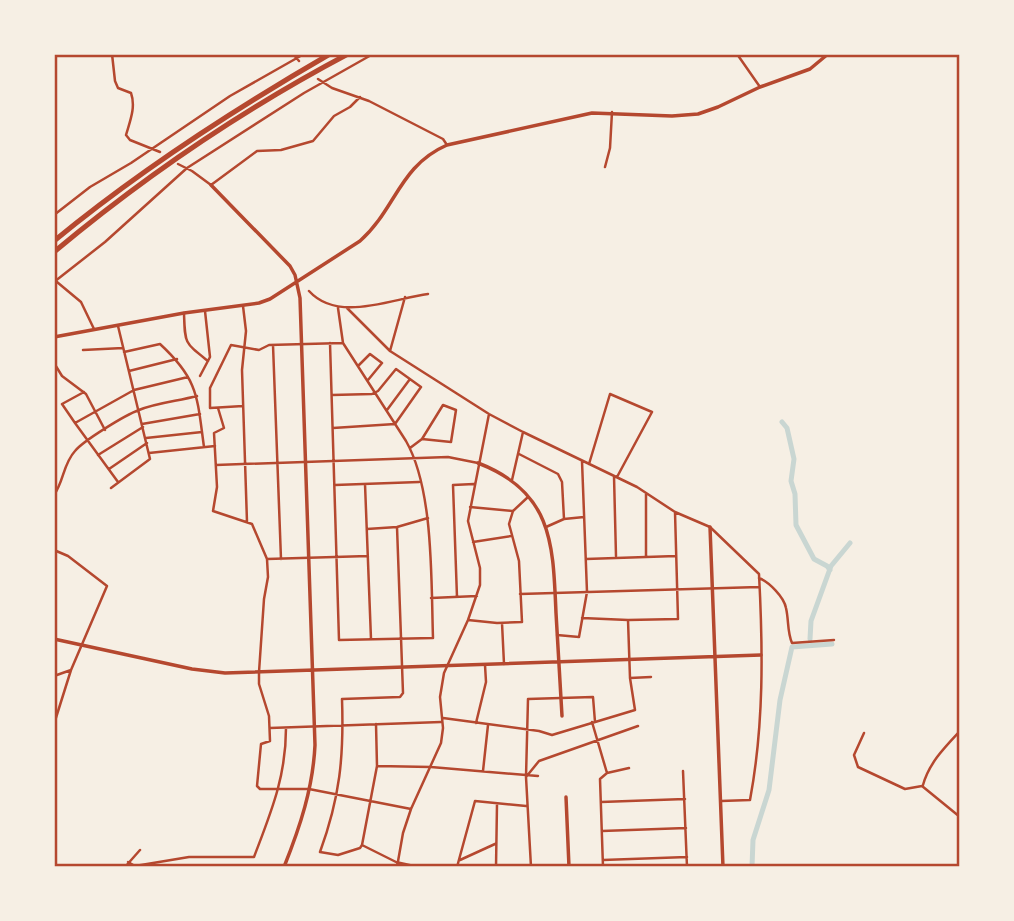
<svg xmlns="http://www.w3.org/2000/svg" width="1014" height="921" font-family="Quicksand,sans-serif">
<style>
.lines{fill:none;stroke-linecap:round;stroke-linejoin:round}
.canal{stroke:#c9d6d2;stroke-width:5}
.minor{stroke:#b5482f;stroke-width:2.5}
.tertiary{stroke:#b5482f;stroke-width:3.5}
.motorway{stroke:#b5482f;stroke-width:5}
.neatline{fill:none;stroke:#b5482f;stroke-width:2.5}
</style>
<rect width="100%" height="100%" fill="#f6efe4"/>
<g class="lines">
<!-- canal -->
<path class="canal" d="M782,422l5,6 7,31 -3,22 4,13 1,31 18,34 13,7 3,4
M810,639l1,-18 20,-55 19,-23
M752,867l1,-27 16,-50 11,-90 12,-53 40,-3"/>
<!-- minor -->
<path class="minor" d="M112,54l3,27 3,7 13,5c5,14 -1,28 -5,42l4,5 30,12
M293,54l6,7
M737,54l23,33
M318,79l14,9 37,13 74,38 4,6
M178,164l14,7 19,14 46,-34 24,-1 32,-9 21,-25 16,-9 10,-10
M605,167l5,-19 2,-36
M54,215l36,-28 41,-24 99,-67 74,-42
M54,282l51,-40 82,-74 117,-75 69,-39
M57,282l24,20 13,27
M309,291c29,32 82,8 119,3
M243,306l3,25 -4,39 5,152
M347,308l43,43 99,63 34,18 114,55 38,25 35,15 49,47c4,76 5,151 -9,226l-29,1
M184,313c1,31 0,29 24,48
M330,343l9,297 94,-2c-2,-57 1,-148 -27,-197l-63,-98 -5,-35
M273,345l8,214
M83,350l40,-2
M390,351l15,-54
M124,352l36,-8c39,36 37,53 44,103
M54,363l8,13 24,18 19,36
M358,366l12,-12 12,9 -14,17
M129,371l48,-12
M200,376l10,-19 -5,-46
M332,395l40,-1 6,-3 18,-22 25,18 -26,37 -62,4
M243,406l-33,2v-20l21,-43 28,5 10,-5 74,-2
M218,408l6,20 -10,5 3,54 -4,24 39,13 15,35 1,18 -4,22 -5,73v12l10,32 1,25 -9,3 -4,42 3,3h49l102,20
M387,410l23,-31
M75,423l-13,-19 22,-12
M142,424l58,-10
M146,438l56,-6
M410,448l12,-9 29,3 5,-32 -13,-5 -21,34
M149,453l66,-7
M519,454l39,20 4,8 2,37
M98,455l45,-28
M589,464l21,-70 42,18 -35,65
M216,465l232,-8 30,6
M109,469l38,-26
M614,476l2,80
M512,480l11,-48
M118,482l-43,-59 59,-33 54,-13
M365,484l6,155
M335,485l84,-3
M111,488l39,-29 -32,-133
M646,494v63
M54,495c10,-14 9,-31 21,-44 8,-10 50,-36 64,-41 17,-7 39,-9 58,-14
M470,507l42,4
M546,527l18,-8 20,-2
M367,529l30,-2 31,-9
M473,542l38,-6
M54,550l14,6 39,30 -36,84 -17,6
M267,559l101,-3
M586,559l90,-3
M759,578c10,4 25,19 27,30 3,13 1,23 6,35l42,-3
M520,594l239,-7
M457,597l-4,-112 21,-1
M431,598l46,-2
M582,618l46,2 50,-1 -3,-107
M468,620l29,3 25,-1 -3,-61 -10,-37 4,-13 15,-14
M502,623l2,41
M557,635l22,2 8,-45 -5,-131
M630,678l21,-1
M443,718l96,13 13,4 83,-25 -5,-32 -2,-58
M592,722l15,51
M476,723l10,-41 -1,-17
M54,724l17,-54
M376,724l1,42 -15,79 -2,3 -22,7 -18,-3c20,-55 24,-95 22,-153l58,-2 3,-4 -6,-166
M270,728l171,-6
M864,733l-10,22 4,12 47,22 17,-3 38,31
M377,766l54,1 107,9
M483,771l5,-46
M683,771l4,96
M526,777l13,-16 99,-35
M923,785c6,-22 22,-38 37,-54
M601,802l84,-3
M602,831l84,-3
M362,845l36,18
M460,860l35,-16
M603,860l84,-3
M128,862l7,4 54,-9h65c17,-45 32,-80 32,-129
M125,867l15,-17
M397,867l6,-34 8,-24 30,-66 2,-15 -3,-31 4,-24 24,-53 12,-35v-17l-12,-47 21,-107
M457,867l18,-66 51,5
M496,867l1,-63
M531,867l-5,-90 2,-78 65,-2 2,25
M603,867l-3,-88 7,-6 22,-5"/>
<!-- tertiary -->
<path class="tertiary" d="M211,185l79,81 5,9 5,23 15,447c-2,43 -15,82 -31,122
M54,337l130,-24 75,-10 11,-4 90,-58c36,-32 39,-75 87,-96l145,-32 80,3 26,-2 20,-7 42,-20 50,-18 18,-15
M478,463c75,29 75,81 78,150 2,34 4,69 6,103
M710,527l13,340
M54,639l138,30 33,4 536,-18
M566,797l3,70
M398,863l18,4"/>
<!-- motorway -->
<path class="motorway" d="M54,241c86,-71 179,-131 276,-187
M54,252c91,-76 190,-143 294,-198"/>
</g>
<!-- border -->
<rect width="1014" height="921" fill="none" stroke="#f6efe4" stroke-width="112"/>
<rect x="56" y="56" width="902" height="809" class="neatline"/>
</svg>
